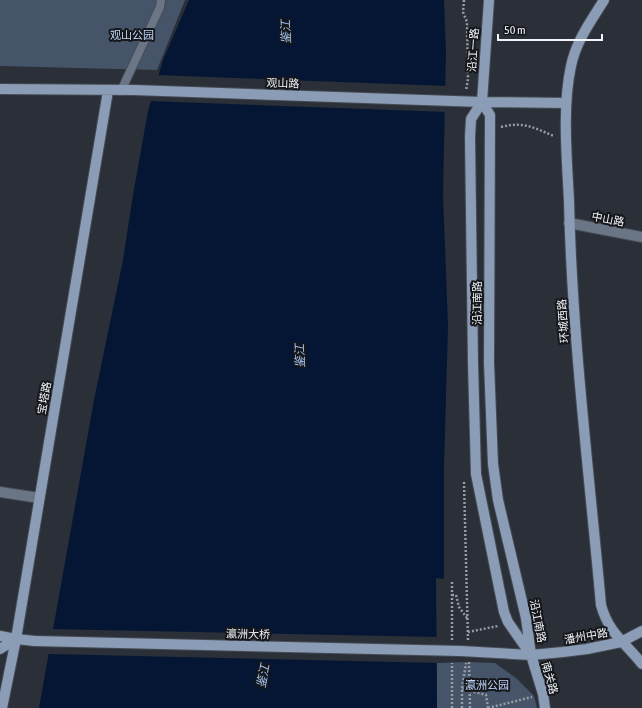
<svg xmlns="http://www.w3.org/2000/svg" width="642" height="708" font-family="'Asap Condensed','Noto Sans SC',sans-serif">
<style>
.green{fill:#465469}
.water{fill:#041634}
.pier{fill:#2a2f38}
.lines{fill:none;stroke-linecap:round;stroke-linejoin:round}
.lane-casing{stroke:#464b53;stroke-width:10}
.street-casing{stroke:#464b53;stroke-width:12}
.secondary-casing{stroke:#464b53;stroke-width:12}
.path{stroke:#989ca3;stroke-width:2.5;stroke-dasharray:2 2;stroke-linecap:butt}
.lane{stroke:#6a7585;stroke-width:8}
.street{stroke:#6a7585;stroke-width:10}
.secondary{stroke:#8b9cb6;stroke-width:10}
.secondary-bridge-casing{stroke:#464b53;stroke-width:12;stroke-linecap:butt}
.secondary-bridge{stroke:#8b9cb6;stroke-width:10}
.labels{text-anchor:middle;stroke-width:4;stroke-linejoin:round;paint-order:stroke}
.park-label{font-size:11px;fill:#c0d7fc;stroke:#15171b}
.street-label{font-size:11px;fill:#f2f5fb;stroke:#15171b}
.water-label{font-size:12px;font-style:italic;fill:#a8c7f7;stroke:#15171b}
</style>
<rect width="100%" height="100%" fill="#2a2f38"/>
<!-- green -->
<path class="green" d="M0,0h185l-28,70 -157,-4z
M469,662l26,1 21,15 18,18 3,12h-100v-45z"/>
<!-- water -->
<path class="water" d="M189,0h255l2,51 -3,144 5,130 -4,143v111l-8,-1 1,130h-398l55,-308 29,-140 10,-65 15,-84 15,-51z"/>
<!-- pier -->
<path class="pier" d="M157,75l291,11 -1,26 -298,-11z
M51,629l388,8v26l-392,-9z"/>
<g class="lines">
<defs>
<path id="lane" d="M121,91l39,-84 1,-7"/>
<path id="street" d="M569,223l73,14
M0,492l39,6"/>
<path id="secondary" d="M489,0l-7,102 -11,17 -1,18 3,226 3,111 28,138 4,10 23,33
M604,0c-13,21 -28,41 -33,66 -9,41 -4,93 -2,135 3,135 20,270 32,404 8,29 24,37 41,59
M0,89l134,1 348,12 84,1
M482,102l8,13 -1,248 4,101 5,36 28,118 5,37 12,39 2,14
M0,636l16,3 19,2
M0,649l16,-10
M461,651l70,4 32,-3 24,-3 34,-7 21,-11
M2,708l14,-69 92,-548"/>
</defs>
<!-- lane casing -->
<use href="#lane" class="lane-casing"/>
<!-- street casing -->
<use href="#street" class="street-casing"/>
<!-- secondary casing -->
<use href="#secondary" class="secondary-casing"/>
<!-- path -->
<path class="path" d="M464,0l-1,12 4,10 1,57 -2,12
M501,127c23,-6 33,1 53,9
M464,482l4,159
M452,582v58
M452,595h4l3,12 8,11
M468,632l30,-6
M469,662l1,46
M462,689l24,6 2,13
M452,708v-45
M462,708v-19l4,-26
M488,708l44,-11"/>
<!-- lane -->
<use href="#lane" class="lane"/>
<!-- street -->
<use href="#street" class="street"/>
<!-- secondary -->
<use href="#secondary" class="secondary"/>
<defs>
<path id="secondary-bridge" d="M35,641l426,10"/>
</defs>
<!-- secondary-bridge casing -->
<use href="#secondary-bridge" class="secondary-bridge-casing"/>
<!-- secondary-bridge -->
<use href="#secondary-bridge" class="secondary-bridge"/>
</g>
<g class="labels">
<!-- park labels -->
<g class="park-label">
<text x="132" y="39">观山公园</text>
<text x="487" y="689">瀛洲公园</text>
</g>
<!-- street labels -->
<g class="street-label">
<text transform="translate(473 50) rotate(-86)" y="4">沿江一路</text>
<text transform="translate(283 83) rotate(2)" y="4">观山路</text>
<text transform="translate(608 219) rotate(11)" y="4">中山路</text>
<text transform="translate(477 303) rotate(-90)" y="4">沿江南路</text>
<text transform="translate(563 321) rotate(-94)" y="4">环城西路</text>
<text transform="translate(44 398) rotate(-80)" y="4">宝塔路</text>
<text transform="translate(538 621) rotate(79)" y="4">沿江南路</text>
<text transform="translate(248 634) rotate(1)" y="4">瀛洲大桥</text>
<text transform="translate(586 636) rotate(-10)" y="4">潘州中路</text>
<text transform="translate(550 678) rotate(75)" y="4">南关路</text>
</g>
<!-- water labels -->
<g class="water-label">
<text transform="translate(286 32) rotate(-92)" y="4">鉴江</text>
<text transform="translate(300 356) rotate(-92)" y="4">鉴江</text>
<text transform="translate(263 676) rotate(-79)" y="4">鉴江</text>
</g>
</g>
<!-- scale -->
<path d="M498 34v6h104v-6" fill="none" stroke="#f2f5fb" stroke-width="2"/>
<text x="504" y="34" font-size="12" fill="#f2f5fb" stroke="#15171b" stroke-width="3" paint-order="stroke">50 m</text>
</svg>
